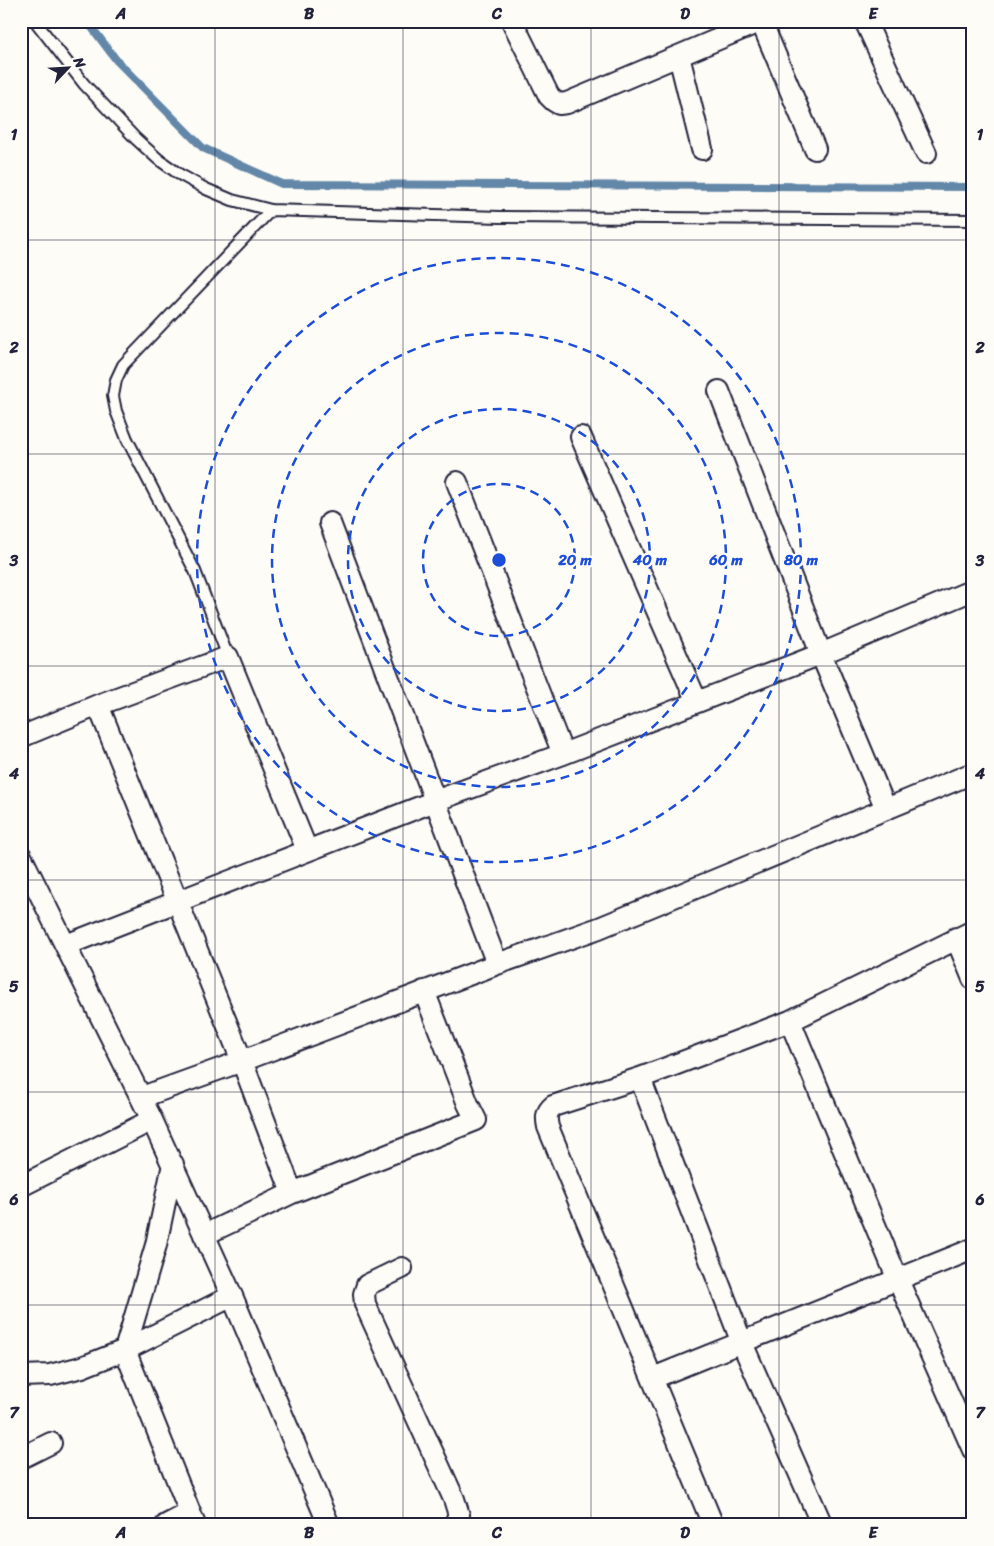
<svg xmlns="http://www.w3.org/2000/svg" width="994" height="1546" font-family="Sriracha,sans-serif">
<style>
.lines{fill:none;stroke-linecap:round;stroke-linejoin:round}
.stream{stroke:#6487a8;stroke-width:8}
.lane-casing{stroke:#22223b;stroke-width:14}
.street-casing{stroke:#22223b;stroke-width:24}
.lane{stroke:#fdfcf7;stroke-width:10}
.street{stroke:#fdfcf7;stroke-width:20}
.grid{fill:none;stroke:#22223b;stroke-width:1;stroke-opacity:0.55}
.ring{fill:none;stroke:#1d4ed8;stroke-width:2.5;stroke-dasharray:9 6}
.centre{fill:#1d4ed8;stroke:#fdfcf7;stroke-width:2.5}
.ring-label{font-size:15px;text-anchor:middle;font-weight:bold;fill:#1d4ed8;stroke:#fdfcf7;stroke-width:4.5;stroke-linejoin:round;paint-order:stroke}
.neatline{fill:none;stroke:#22223b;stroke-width:2}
.grid-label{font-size:16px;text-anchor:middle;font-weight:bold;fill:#22223b}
</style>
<rect width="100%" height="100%" fill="#fdfcf7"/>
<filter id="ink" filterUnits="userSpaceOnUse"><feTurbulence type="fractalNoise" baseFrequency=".02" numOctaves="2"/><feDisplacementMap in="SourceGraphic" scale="10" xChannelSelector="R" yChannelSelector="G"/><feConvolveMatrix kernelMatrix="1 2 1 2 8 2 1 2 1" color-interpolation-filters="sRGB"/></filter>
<g filter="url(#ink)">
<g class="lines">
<!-- stream -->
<path class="stream" d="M87,21l30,40 86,87 79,36 691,3"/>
<defs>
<path id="lane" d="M35,21l49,63 52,55 22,20 21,15 27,15 26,11 39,10
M228,657l-33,-86 -68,-132 -11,-28 -3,-15 3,-16 7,-15 148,-155 229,7 473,3"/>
<path id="street" d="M512,21l37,75 5,5 5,3 8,-1 194,-82
M761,21l54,128
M865,21l61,132
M679,56l23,93
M719,391l102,263 65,155
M581,437l116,265
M457,482l106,272
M330,523l167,441
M98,705l144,356 50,132
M21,737l77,-32 130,-48 79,193
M21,856l131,264 80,176 97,229
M956,938l17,41
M66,945l369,-144 128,-47 258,-100 152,-64
M790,1021l108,259 75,170
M640,1078l102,265 80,182
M142,1097l100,-36 255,-97 102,-36 374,-155
M173,1164l-17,81 -31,105 70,175
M21,1186l131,-66
M204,1235l88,-42 184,-73 -8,-16 -44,-113
M402,1268l-35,17 -3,9 1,10 89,195 5,16 -5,10
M21,1376l29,-1 32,-8 43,-17 107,-54
M653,1378l320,-129
M21,1458l30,-15
M166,1525l23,-12
M713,1525l-165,-398c-2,-9 -2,-15 5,-21l87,-28 150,-57 183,-90"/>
</defs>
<!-- lane casing -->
<use href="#lane" class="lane-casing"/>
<!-- street casing -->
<use href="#street" class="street-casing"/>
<!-- lane -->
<use href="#lane" class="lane"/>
<!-- street -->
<use href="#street" class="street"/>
</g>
</g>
<!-- grid -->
<path class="grid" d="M215,21v1504M403,21v1504M591,21v1504M779,21v1504M21,240h952M21,454h952M21,666h952M21,880h952M21,1092h952M21,1305h952"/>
<!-- distance rings -->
<g class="ring">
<circle cx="499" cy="560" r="76"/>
<circle cx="499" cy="560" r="151"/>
<circle cx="499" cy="560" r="227"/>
<circle cx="499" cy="560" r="302"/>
</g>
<circle cx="499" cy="560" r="8" class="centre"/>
<g class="ring-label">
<text x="575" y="565">20 m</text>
<text x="650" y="565">40 m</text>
<text x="726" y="565">60 m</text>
<text x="801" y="565">80 m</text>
</g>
<!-- margin -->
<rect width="994" height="1546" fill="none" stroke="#fdfcf7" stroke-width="55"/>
<!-- north arrow -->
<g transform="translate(68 68) rotate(65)" stroke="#fdfcf7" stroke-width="4" paint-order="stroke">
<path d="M0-4L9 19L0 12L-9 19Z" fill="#22223b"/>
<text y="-8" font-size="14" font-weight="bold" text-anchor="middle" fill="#22223b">N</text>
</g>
<rect x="28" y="28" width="938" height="1490" class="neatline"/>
<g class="grid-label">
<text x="121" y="19">A</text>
<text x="309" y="19">B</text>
<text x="497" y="19">C</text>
<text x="685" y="19">D</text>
<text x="873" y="19">E</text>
<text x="14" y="140">1</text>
<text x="980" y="140">1</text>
<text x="14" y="353">2</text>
<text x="980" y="353">2</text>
<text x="14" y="566">3</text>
<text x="980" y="566">3</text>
<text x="14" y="779">4</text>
<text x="980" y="779">4</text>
<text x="14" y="992">5</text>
<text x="980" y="992">5</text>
<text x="14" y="1205">6</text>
<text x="980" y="1205">6</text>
<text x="14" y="1418">7</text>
<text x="980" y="1418">7</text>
<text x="121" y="1538">A</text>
<text x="309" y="1538">B</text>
<text x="497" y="1538">C</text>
<text x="685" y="1538">D</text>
<text x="873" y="1538">E</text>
</g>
</svg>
